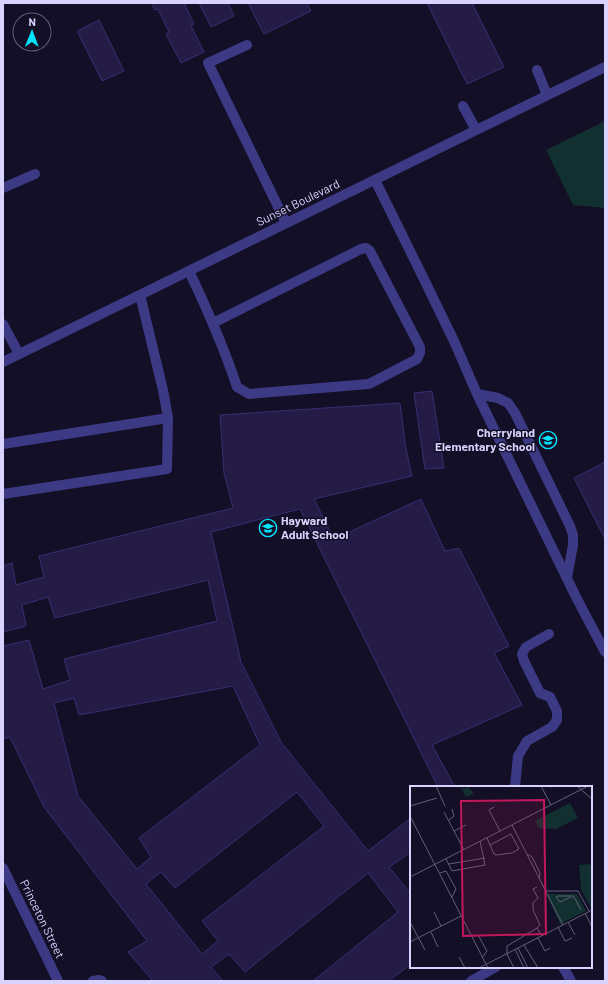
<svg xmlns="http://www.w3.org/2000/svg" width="608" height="984" font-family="Barlow,sans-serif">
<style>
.green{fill:#12302f}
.building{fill:#241b47;stroke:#3b2d73;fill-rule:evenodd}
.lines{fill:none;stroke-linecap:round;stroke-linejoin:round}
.minor{stroke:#3d3a85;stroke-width:10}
.labels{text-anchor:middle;stroke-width:3;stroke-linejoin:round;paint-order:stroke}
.street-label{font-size:12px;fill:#d9d4ff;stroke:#130f26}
.poi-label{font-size:12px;font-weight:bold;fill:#d9d4ff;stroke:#130f26;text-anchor:end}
.inset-road{fill:none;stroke:#625e7d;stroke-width:1}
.view{fill:#c2185b;fill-opacity:0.15;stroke:#c2185b;stroke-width:2}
.inset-edge{fill:none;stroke:#d9d4ff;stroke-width:2}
</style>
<rect width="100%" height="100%" fill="#130f26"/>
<!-- green -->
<path class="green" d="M605,121v87l-32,-3 -27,-55z"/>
<!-- building -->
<path class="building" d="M151,3h33l10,21 -3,2 13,26 -23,11 -15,-29 3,-2 -11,-23 -3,1z
M199,3h29l6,13 -23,11z
M248,3h59l4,8 -47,23z
M427,3h45l32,64 -37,17z
M99,20l25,51 -22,10 -25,-50z
M432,391l12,77 -19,1 -11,-76z
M400,403l6,46 6,27 -98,23 20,40 87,-40 24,52 14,-3 50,98 -15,7 28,52 -90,40 23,42h-17l-138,-278 -89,23 30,130 40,80 87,109 43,-33v34l-22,15 22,27v70l-22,17h-76l85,-69 -30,-39 -123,99 -16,-18 -18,13 12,14h-70l-25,-29 19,-11 -103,-134 -34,-70 -7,2v-93l26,-6 14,49 27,-9 -6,-21 153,-38 -9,-41 -153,38 -7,-21 -26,8 4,21 -23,6v-66l9,-3 4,22 28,-8 -5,-21 194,-48 -9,-35 -4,-58zM233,686l27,59 -121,93 12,19 -14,12 -59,-73 -24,-93 20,-5 5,17zM297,792l27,34 -122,95 16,20 -16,13 -56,-70 15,-12 14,16z
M605,462v77l-31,-61z"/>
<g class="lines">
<!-- minor -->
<path class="minor" d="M247,45l-39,18 78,160
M537,70l10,25
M463,106l13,24
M375,180l42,85 37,76 23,53 99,203 29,55
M3,188l32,-14
M189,271c18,38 35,76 48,116l12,7 120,-10 48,-25 3,-6v-6l-50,-96 -4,-3 -5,1 -148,74
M3,324l16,30
M3,362l602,-295
M477,394l21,4 10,5 7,10 55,113 3,9v10l-6,33
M3,444l165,-26
M3,494l164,-25 1,-51 -5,-28 -23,-95
M515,787l3,-31 9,-15 25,-14 5,-7v-9l-7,-14 -10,-4 -16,-32 -2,-7 4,-7 23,-13
M3,868l55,113
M563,967l8,14
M93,981l6,-1 3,1
M471,981l25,-14"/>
</g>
<!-- icons -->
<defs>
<symbol id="school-ring" viewBox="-11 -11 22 22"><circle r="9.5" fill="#130f26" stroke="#00e5ff" stroke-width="1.5"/><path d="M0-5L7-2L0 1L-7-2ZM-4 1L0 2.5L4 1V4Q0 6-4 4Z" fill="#00e5ff"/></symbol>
</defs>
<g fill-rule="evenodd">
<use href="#school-ring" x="538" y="430" width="20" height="20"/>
<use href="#school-ring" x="258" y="518" width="20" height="20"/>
</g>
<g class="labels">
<!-- street labels -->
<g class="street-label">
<text transform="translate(298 203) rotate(-26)" y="4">Sunset Boulevard</text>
<text transform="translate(42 919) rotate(64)" y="4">Princeton Street</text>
</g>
<!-- poi labels -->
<g class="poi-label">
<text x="535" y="437">Cherryland<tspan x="535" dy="14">Elementary School</tspan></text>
<text x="281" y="525" text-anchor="start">Hayward<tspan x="281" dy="14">Adult School</tspan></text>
</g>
</g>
<!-- overview -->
<g transform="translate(410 786)">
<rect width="182" height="182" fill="#130f26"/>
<path d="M50,0l4,3 4,-2 6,6 -8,4zM160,17l8,15 -22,11 -17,-1 -4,-7zM179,78l3,2 -1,42 -10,-19 -2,-24zM136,108h31l9,17 -26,13z" fill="#12302f"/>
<path class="inset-road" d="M26,0l9,20M131,0l10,19M167,0l15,13M0,20l27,-8M84,21l-5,3 11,21M34,26l10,19M0,30l78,152M38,35l6,-5 -2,-7M102,39l51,100M77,52l7,16 2,1 16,-2 7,-4 -8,-15 -21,11M54,64l-10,-19 12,-6M117,68l5,3 8,16 -1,6M36,73l6,12 33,-6 -5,-24M39,78l36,-6M30,87l6,-2 10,18 -4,8M0,91l178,-91M127,101l-4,2 5,9 -5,5v7l7,15 -3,3M136,105h32l11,20M161,111l-11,5 -4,-5 2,-1h15l1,1 7,13M24,126l7,14M175,127l7,14M0,136l15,28M158,136l7,13M148,141l7,14 7,-3M21,146l7,15M61,150l7,-1 9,16 -5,7M128,152l7,13 5,-3M0,156l51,-26M114,159l14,23M108,162l10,20M105,163l9,19M97,168v-8l30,-18 5,8M97,168l7,14M49,171l6,11M69,182l113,-58"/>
<path class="view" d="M134,14l2,134 -83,2 -2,-135z"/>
<rect width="182" height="182" class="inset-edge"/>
</g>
<!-- border -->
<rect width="608" height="984" fill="none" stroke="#d9d4ff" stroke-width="8"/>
<!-- north arrow -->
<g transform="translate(32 32) rotate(1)"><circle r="19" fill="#130f26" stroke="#625e7d"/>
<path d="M0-3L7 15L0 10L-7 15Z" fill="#00e5ff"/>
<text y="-6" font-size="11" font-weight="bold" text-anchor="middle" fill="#d9d4ff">N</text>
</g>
</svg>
